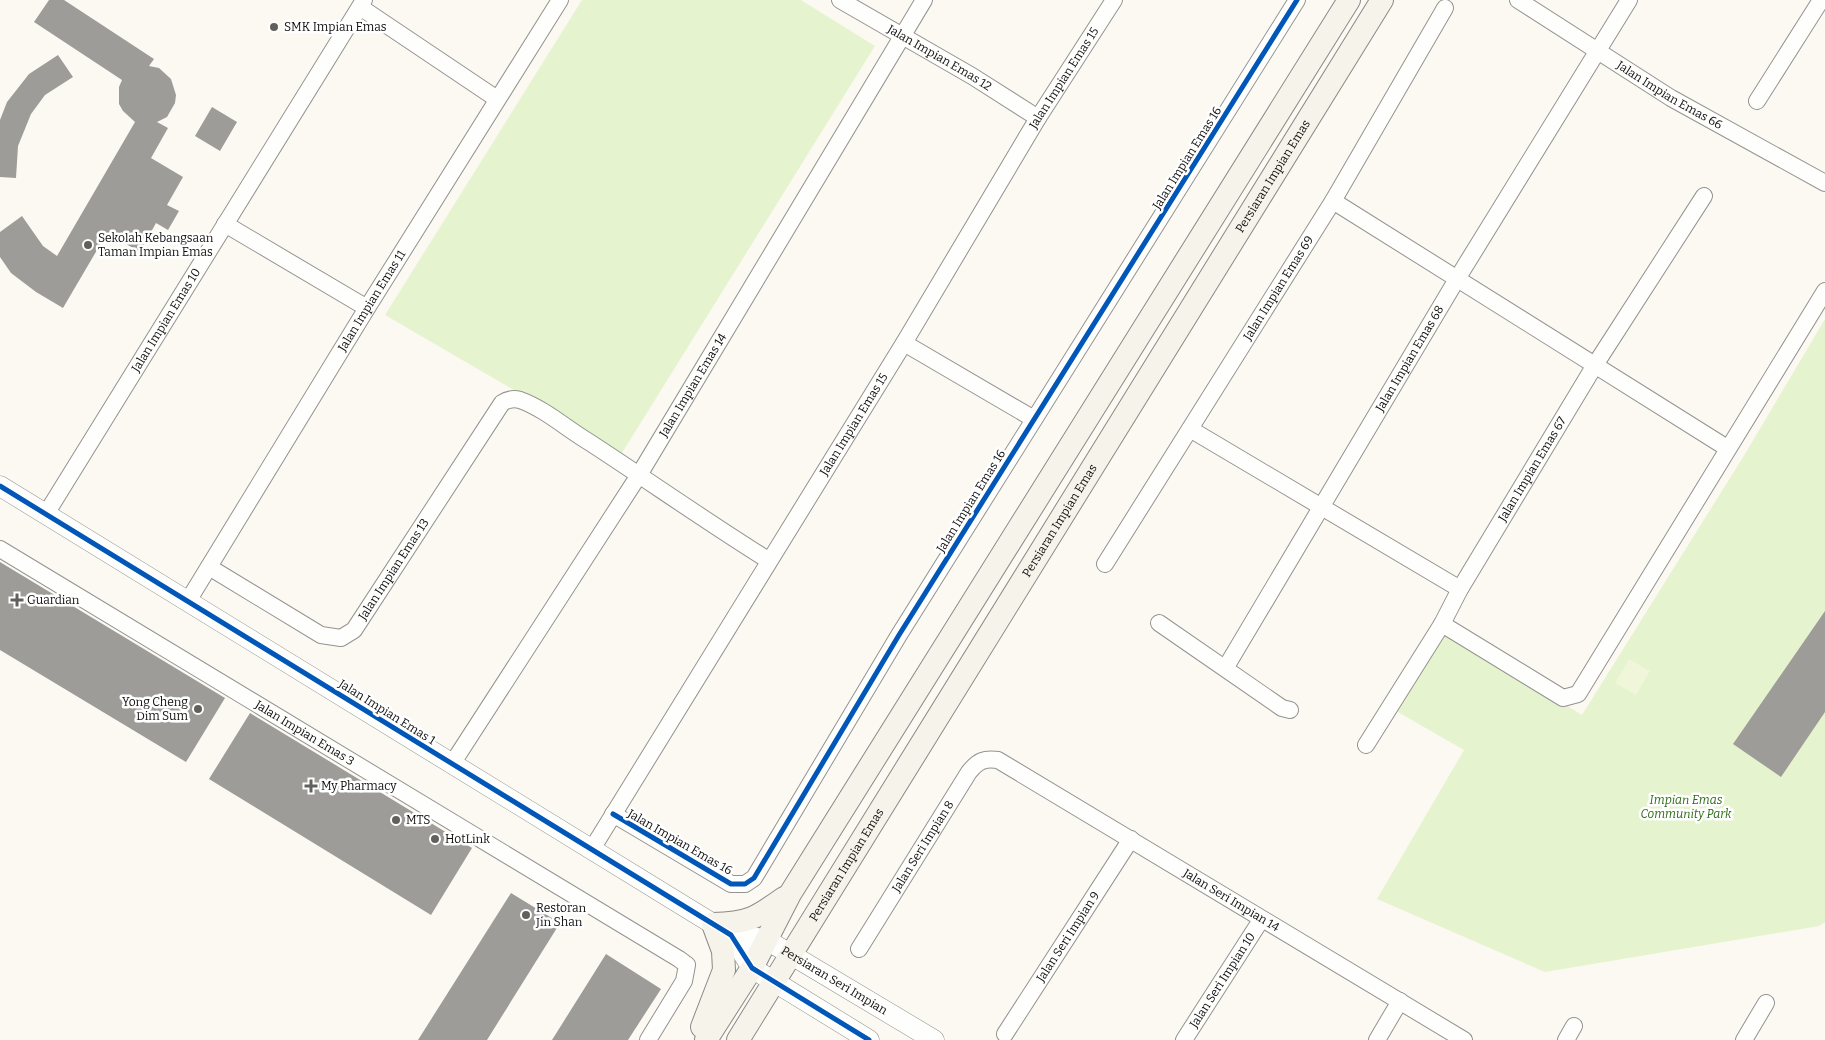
<svg xmlns="http://www.w3.org/2000/svg" width="1825" height="1040" font-family="Bitter,serif">
<style>
.green{fill:#e6f3cf}
.pitch{fill:#eff6da}
.building{fill:#9e9c98}
.lines{fill:none;stroke-linecap:round;stroke-linejoin:round}
.minor-casing{stroke:#949390;stroke-width:18}
.tertiary-casing{stroke:#949390;stroke-width:21}
.secondary-casing{stroke:#8b8a87;stroke-width:24}
.minor{stroke:#fefefd;stroke-width:16}
.tertiary{stroke:#fefefd;stroke-width:20}
.secondary{stroke:#f5f3ea;stroke-width:22}
.cycleway-casing{stroke:#fff;stroke-width:8}
.cycleway{stroke:#0057b8;stroke-width:5}
.poi-dot{fill:#60605d;stroke:#fff;stroke-width:2}
.labels{text-anchor:middle;stroke-width:5;stroke-linejoin:round;paint-order:stroke}
.poi-label{font-size:12px;fill:#0d0d0d;stroke:#fff;text-anchor:start}
.street-label{font-size:12px;fill:#0d0d0d;stroke:#fff}
.park-label{font-size:12px;font-style:italic;fill:#2d6c17;stroke:#fff}
</style>
<rect width="100%" height="100%" fill="#fbf9f2"/>
<!-- green -->
<path class="green" d="M582,0h219l74,46 -253,407 -237,-138z
M1825,319v603l-6,4 -274,46 -168,-73 87,-149 -68,-39 51,-80 135,84 163,-261z"/>
<!-- pitch -->
<path class="pitch" d="M1629,659l21,12 -14,24 -21,-12z"/>
<!-- building -->
<path class="building" d="M49,0h15l90,59 -5,7 10,2 12,11 5,16 -1,8 -8,14 -10,5 11,6 -17,30 32,19 -16,28 12,6 -11,19 -12,-7 -16,29 -33,-19 -44,75 -27,-16 -25,-19 -11,-16v-25l22,-16 21,30 14,10 78,-134 -12,-11 -4,-7v-17l3,-7 -88,-58z
M58,55l15,22 -28,18 -14,19 -13,32 -2,32 -16,-1v-57l7,-18 22,-28z
M212,107l25,15 -17,29 -25,-15z
M0,562l225,136 -39,64 -186,-112z
M1825,611v101l-44,65 -48,-33z
M250,713l222,135 -41,67 -222,-136z
M511,893l49,30 -73,117h-69z
M606,954l55,35 -33,51h-76z"/>
<g class="lines">
<defs>
<g id="minor">
<path id="s1" d="M840,0l132,76 66,42"/>
<path id="s2" d="M1518,0l153,98 154,85"/>
<path d="M360,7l137,92"/>
<path d="M1757,101l64,-101"/>
<path d="M1333,201l394,247"/>
<path d="M225,224l142,84"/>
<path d="M904,343l130,76"/>
<path d="M1190,429l270,160"/>
<path id="s3" d="M46,514l318,-514"/>
<path id="s4" d="M0,549l679,410 8,6 -3,16 -36,59"/>
<path id="s5" d="M1105,564l228,-363 112,-193"/>
<path id="s6" d="M209,567l112,68 20,3 13,-8 148,-227c6,-4 11,-5 18,-3 25,9 47,29 69,42 60,39 118,80 179,118"/>
<path id="s7" d="M188,601l179,-293 193,-308"/>
<path d="M1159,623l123,85 8,2"/>
<path d="M1442,624l121,74 15,-4 247,-403"/>
<path id="s8" d="M1226,667l231,-388 172,-279"/>
<path id="s9" d="M1366,745l76,-121 18,-35 135,-224 109,-169"/>
<path id="s10" d="M452,764l187,-289 285,-475"/>
<path d="M613,814l118,70h14l9,-6 145,-243 398,-635"/>
<path id="s11" d="M592,849l312,-506 134,-225 76,-118"/>
<path id="s12" d="M859,949l110,-177c9,-11 15,-14 29,-12l466,280"/>
<path id="s13" d="M1005,1034l126,-195"/>
<path id="s14" d="M1184,1040l77,-120"/>
<path d="M1377,1040l23,-39"/>
<path d="M1566,1040l8,-14"/>
<path d="M1744,1040l22,-37"/>
</g>
<g id="tertiary">
<path d="M0,486l731,449 21,33 117,72"/>
<path id="s15" d="M731,935l34,4 169,101"/>
</g>
<g id="secondary">
<path d="M702,1027l22,-57 -1,-19 -10,-27c36,-1 43,-6 71,-26"/>
<path d="M706,1040l46,-72 38,-74 559,-894"/>
<path id="s16" d="M738,1040l644,-1040"/>
</g>
</defs>
<!-- minor casing -->
<use href="#minor" class="minor-casing"/>
<!-- tertiary casing -->
<use href="#tertiary" class="tertiary-casing"/>
<!-- secondary casing -->
<use href="#secondary" class="secondary-casing"/>
<!-- minor -->
<use href="#minor" class="minor"/>
<!-- tertiary -->
<use href="#tertiary" class="tertiary"/>
<!-- secondary -->
<use href="#secondary" class="secondary"/>
<defs>
<path id="cycleway" d="M0,486l731,449 21,33 117,72
M613,814l118,70h14l9,-6 145,-243 398,-635"/>
</defs>
<!-- cycleway casing -->
<use href="#cycleway" class="cycleway-casing"/>
<!-- cycleway -->
<use href="#cycleway" class="cycleway"/>
</g>
<!-- markers -->
<g class="poi-dot">
<circle cx="274" cy="27" r="5"/>
<circle cx="88" cy="245" r="5"/>
<path d="M14.5 592.5h5v5h5v5h-5v5h-5v-5h-5v-5h5z"/>
<circle cx="198" cy="709" r="5"/>
<path d="M308.5 778.5h5v5h5v5h-5v5h-5v-5h-5v-5h5z"/>
<circle cx="396" cy="820" r="5"/>
<circle cx="435" cy="839" r="5"/>
<circle cx="526" cy="915" r="5"/>
</g>
<g class="labels">
<!-- poi labels -->
<g class="poi-label">
<text x="284" y="31">SMK Impian Emas</text>
<text x="98" y="242">Sekolah Kebangsaan<tspan x="98" dy="14">Taman Impian Emas</tspan></text>
<text x="27" y="604">Guardian</text>
<text x="188" y="706" text-anchor="end">Yong Cheng<tspan x="188" dy="14">Dim Sum</tspan></text>
<text x="321" y="790">My Pharmacy</text>
<text x="406" y="824">MTS</text>
<text x="445" y="843">HotLink</text>
<text x="536" y="912">Restoran<tspan x="536" dy="14">Jin Shan</tspan></text>
</g>
<!-- street labels -->
<g class="street-label">
<text dy="4" stroke="none"><textPath href="#s1" startOffset="115">Jalan Impian Emas 12</textPath></text>
<text dy="4" stroke="none"><textPath href="#s11" startOffset="904">Jalan Impian Emas 15</textPath></text>
<text dy="4" stroke="none"><textPath href="#s2" startOffset="179">Jalan Impian Emas 66</textPath></text>
<text transform="translate(1187 158) rotate(-58)" y="4">Jalan Impian Emas 16</text>
<text dy="4" stroke="none"><textPath href="#s16" startOffset="1016">Persiaran Impian Emas</textPath></text>
<text dy="4" stroke="none"><textPath href="#s5" startOffset="326">Jalan Impian Emas 69</textPath></text>
<text dy="4" stroke="none"><textPath href="#s7" startOffset="352">Jalan Impian Emas 11</textPath></text>
<text dy="4" stroke="none"><textPath href="#s3" startOffset="228">Jalan Impian Emas 10</textPath></text>
<text dy="4" stroke="none"><textPath href="#s8" startOffset="359">Jalan Impian Emas 68</textPath></text>
<text dy="4" stroke="none"><textPath href="#s10" startOffset="449">Jalan Impian Emas 14</textPath></text>
<text dy="4" stroke="none"><textPath href="#s11" startOffset="499">Jalan Impian Emas 15</textPath></text>
<text dy="4" stroke="none"><textPath href="#s9" startOffset="322">Jalan Impian Emas 67</textPath></text>
<text transform="translate(971 501) rotate(-58)" y="4">Jalan Impian Emas 16</text>
<text dy="4" stroke="none"><textPath href="#s16" startOffset="611">Persiaran Impian Emas</textPath></text>
<text dy="4" stroke="none"><textPath href="#s6" startOffset="239">Jalan Impian Emas 13</textPath></text>
<text transform="translate(387 712) rotate(32)" y="4">Jalan Impian Emas 1</text>
<text dy="4" stroke="none"><textPath href="#s4" startOffset="356">Jalan Impian Emas 3</textPath></text>
<text transform="translate(680 842) rotate(30)" y="4">Jalan Impian Emas 16</text>
<text dy="4" stroke="none"><textPath href="#s12" startOffset="121">Jalan Seri Impian 8</textPath></text>
<text dy="4" stroke="none"><textPath href="#s16" startOffset="206">Persiaran Impian Emas</textPath></text>
<text dy="4" stroke="none"><textPath href="#s12" startOffset="514">Jalan Seri Impian 14</textPath></text>
<text dy="4" stroke="none"><textPath href="#s13" startOffset="116">Jalan Seri Impian 9</textPath></text>
<text dy="4" stroke="none"><textPath href="#s14" startOffset="71">Jalan Seri Impian 10</textPath></text>
<text dy="4" stroke="none"><textPath href="#s15" startOffset="115">Persiaran Seri Impian</textPath></text>
</g>
<!-- park labels -->
<g class="park-label">
<text x="1686" y="804">Impian Emas<tspan x="1686" dy="14">Community Park</tspan></text>
</g>
</g>
</svg>
